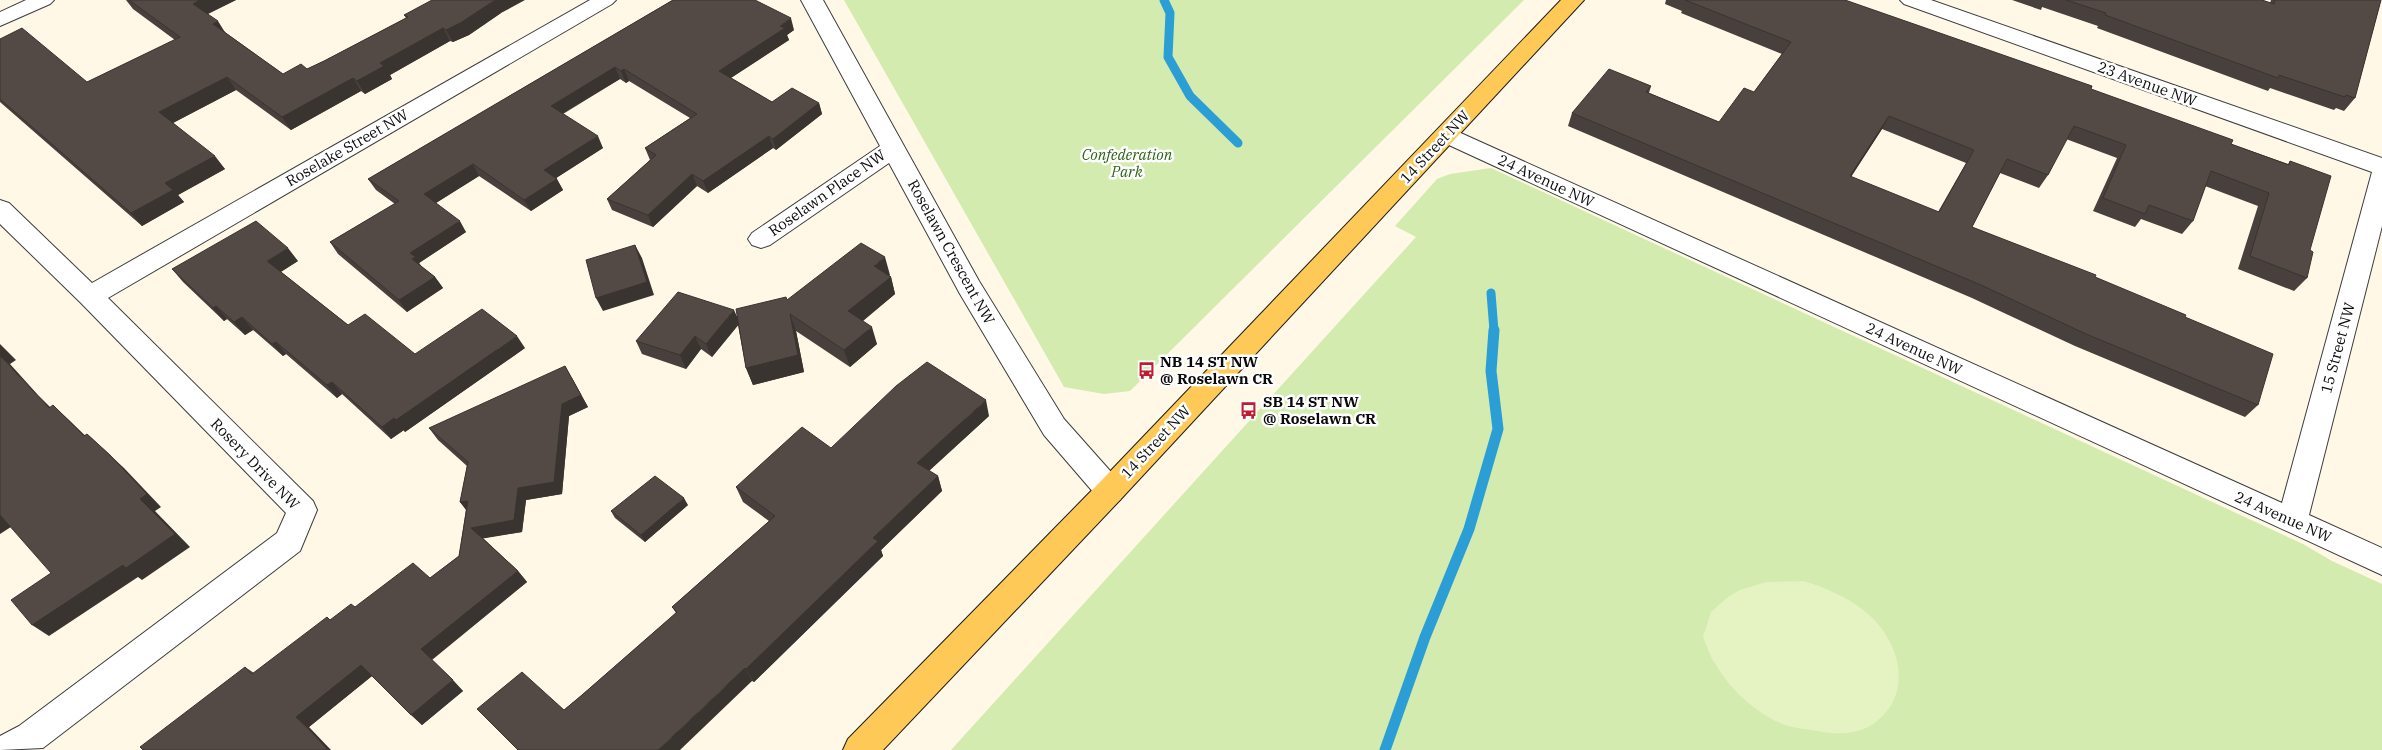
<svg xmlns="http://www.w3.org/2000/svg" width="2382" height="750" font-family="'IBM Plex Serif',serif">
<style>
.green{fill:#d3ebaf}
.pitch{fill:#e5f2c2}
.lines{fill:none;stroke-linecap:round;stroke-linejoin:round}
.stream-far1{stroke:#2b9fd5;stroke-width:9}
.stream{stroke:#2b9fd5;stroke-width:11}
.minor-casing{stroke:#3d3d3d;stroke-width:2}
.major-casing{stroke:#1b1b1b;stroke-width:2}
.minor{fill:#fff;fill-rule:evenodd}
.major{fill:#ffc957;fill-rule:evenodd}
.wall{fill:#47403c;fill-rule:evenodd}
.shaded-wall{fill:#3a3431}
.building{fill:#534a46;stroke:#3a3431;fill-rule:evenodd}
.labels{text-anchor:middle;stroke-width:5;stroke-linejoin:round;paint-order:stroke}
.street-label{font-size:15px;fill:#0a0a0a;stroke:#fff}
.park-label{font-size:15px;font-style:italic;fill:#2e6418;stroke:#fff}
.poi-label{font-size:15px;font-weight:bold;fill:#0a0a0a;stroke:#fff;text-anchor:start}
</style>
<rect width="100%" height="100%" fill="#fff8e7"/>
<!-- green -->
<path class="green" d="M844,0h680l-394,391 -26,3 -40,-7z
M1491,168l812,376 29,17 50,23v166h-1431l465,-513 -21,-11 42,-47 13,-5z"/>
<!-- pitch -->
<path class="pitch" d="M1804,581c22,7 46,17 64,33 32,28 46,78 8,108 -17,13 -39,13 -59,9 -11,-2 -26,-3 -37,-8 -24,-10 -51,-35 -64,-58 -6,-8 -9,-19 -13,-28l8,-25 17,-15 12,-7 26,-8z"/>
<g class="lines">
<!-- stream-far1 -->
<path class="stream-far1" d="M1164,0l6,13 -2,44 22,39 48,47
M1491,293l3,38"/>
<!-- stream -->
<path class="stream" d="M1385,750l40,-113 44,-108 29,-100 -7,-58 3,-41"/>
<defs>
<path id="minor" d="M26,0h28l-4,4 -50,22v-14z
M590,0h26l-4,4 -504,294 205,203 4,9 -17,41 -257,197 -43,2v-14l19,-10 258,-193 9,-20 -205,-210 -81,-79v-24l9,3 83,80z
M801,0h22l156,281 85,138 56,63 5,9 -5,9 -10,3 -10,-3 -56,-65 -84,-141 -71,-131 -119,82 -9,3 -9,-3 -4,-6 4,-6 128,-87z
M1900,0h31l451,158v68l-73,289 73,33v27l-944,-435 -4,-5 4,-5 8,-3 8,3 828,373 90,-331 -468,-168z"/>
<path id="major" d="M1561,0h23l-464,500 -237,250h-40l5,-11 252,-257z"/>
</defs>
<!-- minor casing -->
<use href="#minor" class="minor-casing"/>
<!-- major casing -->
<use href="#major" class="major-casing"/>
<!-- minor -->
<use href="#minor" class="minor"/>
<!-- major -->
<use href="#major" class="major"/>
</g>
<!-- wall -->
<path class="wall" d="M126,0h110l-29,14 19,19 57,41 24,-5 17,-8 82,-43 -2,-3 97,-2 -32,22 -16,7 -3,-1 -60,34 2,4 -27,15 -4,-3 -70,39 -55,-40 -63,33 52,46 -47,26 6,7 -42,24 -142,-124v-63l87,43 88,-42 -42,-31z
M673,0l121,30 -7,5 2,5 -58,38 41,24 47,1 3,11 -46,36 -3,-2 -65,45 -11,-7 -44,41 -41,-17 -5,-11 43,-39 -5,-12 45,-30 -61,-37 -3,2 -6,-4 -57,35 40,34 -47,30 7,12 -32,21 -52,-35 -43,27 30,29 -47,31 3,4 13,10 8,11 -36,24 -69,-58 -8,-12 65,-38 -19,-14 -8,-11z
M1666,0h179l246,89 140,55 57,20 2,-3 20,89 -3,28 -13,13 -56,-22 20,-63 -53,-20 -12,35 -11,13 -41,-15 -6,8 -42,-16 24,-53 -51,-19 -18,36 -9,13 -39,-15 -28,54 123,50 90,40 73,88 -13,12 -170,-71 -103,-48 -404,-172 4,-13 79,-27 -2,7 70,29 35,-30 28,-38 -101,-41 1,-2 -17,-7zM1882,129l84,34 -28,49 -87,-35z
M2012,0h250l8,3 1,-3h110l-26,98 -11,13 -8,-3 -2,2 -64,-22 -2,3 -171,-63 1,-2 -56,-19 -1,3z
M298,261l-17,11 67,53 67,29 110,-6 -120,84 -1,-2 -13,9 -49,-45 -5,4 -51,-44 -3,2 -30,-26 -8,5 -18,-16 -3,2 -41,-39 -11,-13z
M890,275l-1,1 2,1 4,17 -32,27 14,23 -27,23 -54,-36 8,41 -51,13 -7,-17 -8,-43 -26,32 -11,-8 -15,20 -44,-15 -6,-13 101,-25 50,-16z
M572,378l16,29 -19,9 -7,78 -36,6 -4,32 -39,6 35,33 9,11 -95,78 31,31 -41,34 -50,-49 -63,51 -64,-60 9,6 76,-53 25,-13 75,-29 29,-22 7,-47 -6,-7 7,-36 -29,-26 -9,-12z
M989,416l-60,55 9,5 4,15 -61,59 2,6 -129,126 -2,-1 -188,29 18,-15 94,-82 -4,-6 97,-86 -26,-19 -7,-15 95,-39z
M688,505l-43,37 -30,-24 -4,-7z"/>
<!-- shaded-wall -->
<path class="shaded-wall" d="M200,0h36l-34,17 -9,-13z
M495,0h30l-24,13 -32,22 -16,7 -7,-12z
M791,18l3,12 -7,5 2,5 -66,43 -4,-12 61,-45z
M218,21l8,13 -13,-10z
M443,28l7,13 -60,34 2,4 -27,15 -8,-13 23,-18z
M615,67l5,12 -64,38 -5,-11z
M624,69l5,12 -3,2 -5,-12z
M227,77l9,13 -67,35 -10,-13z
M353,78l8,13 -70,39 -9,-13z
M819,103l3,11 -46,36 -3,-11z
M1889,116l-7,13 -39,60 7,-13z
M598,136l5,12 -53,34 -6,-12z
M769,136l4,12 -65,45 -5,-12z
M215,156l10,13 -47,26 6,7 -42,24 -11,-13 34,-30z
M473,164l6,12 -48,30 -7,-12z
M692,174l5,12 -44,41 -5,-12z
M557,179l6,11 -32,21 -7,-11z
M460,221l6,11 -47,31 4,6 -11,-10 -2,-6z
M635,245l7,13 12,37 -51,16 -7,-13z
M288,248l10,13 -21,13 -10,-13z
M885,257l5,18 -11,9 -5,-18z
M435,277l8,11 -36,24 -8,-12z
M891,277l4,17 -41,34 -6,-17z
M216,306l11,13 -3,2 -11,-13z
M734,310l6,13 -28,34 -6,-13z
M790,314l6,17 8,41 -51,13 -7,-17z
M242,317l11,13 -8,5 -11,-13z
M872,327l5,17 -27,23 -6,-17z
M517,336l8,12 -120,84 -9,-12z
M695,336l6,13 -15,20 -6,-14z
M276,342l10,12 -3,2 -11,-12z
M0,344l16,16 -6,4 28,31 26,26 -15,-13 -49,-52z
M565,366l23,41 -19,9 -7,78 -36,6 -4,32 -42,7 -9,-11 47,-40z
M332,382l10,12 -5,4 -10,-13z
M986,400l3,16 -68,62 -4,-15z
M53,405l15,14 31,30 -15,-13z
M394,418l10,12 -13,9 -9,-12z
M87,434l37,34 37,39 -6,4 35,36 -48,33 -4,-3 -89,59 -17,-11 108,-126z
M938,476l4,15 -61,59 2,6 -129,126 -8,-13 127,-131z
M684,498l4,7 -43,37 -4,-7z
M468,501l1,13 -9,-12z
M0,515l14,10 -14,9z
M518,571l9,11 -96,78 -10,-11z
M361,665l11,11 -63,51 22,23h-3l-32,-33z
M745,668l7,13 -72,69h-22z
M453,680l10,11 -41,34 -11,-10z"/>
<!-- building -->
<path class="building" d="M129,0h71l-7,4 25,17 -5,3 70,50 18,-10 6,5 17,-8 84,-44 -4,-2 28,-15h63l-33,22 -16,8 -3,-2 -63,35 4,3 -27,15 -4,-3 -71,39 -55,-40 -68,35 56,44 -50,27 8,7 -42,23 -131,-114v-60l22,-11 65,54 93,-45z
M673,0h82l36,18 -11,8 5,2 -66,43 53,31 20,-14 27,15 -46,36 -4,-3 -66,45 -11,-7 -44,41 -41,-16 49,-44 -11,-7 52,-34 -73,-45 -3,2 -6,-4 -64,39 47,30 -54,34 13,9 -33,21 -51,-36 -49,30 36,27 -50,32 6,4 -4,2 23,18 -36,23 -69,-58 69,-41 -31,-22z
M1685,0h160l247,86 -1,3 142,51 -2,4 58,21 1,-4 41,15 -21,74 3,2 -6,26 -57,-22 19,-63 -58,-22 -18,50 -44,-16 -4,9 -42,-16 23,-53 -52,-19 -26,49 -41,-16 -35,68 124,48 -1,2 91,38 -1,2 88,37 -15,51 -172,-71 -105,-49 -409,-172 37,-44 42,17 -5,6 73,30 25,-34 10,4 37,-50zM1889,116l85,34 -35,62 -89,-36z
M2066,0h196l12,4 1,-4h106l-26,98 -9,-3 -1,2 -66,-22 -1,3 -173,-63 1,-2z
M256,221l32,27 -21,13 81,64 17,-11 50,40 67,-45 35,27 -121,84 -2,-2 -12,9 -50,-45 -5,3 -51,-43 -4,2 -30,-27 -8,5 -18,-16 -3,2 -41,-39z
M861,243l24,14 -11,9 17,11 -43,34 24,16 -28,23 -54,-36 8,41 -52,13 -10,-59 50,-12 1,3z
M635,245l12,37 -51,16 -10,-38z
M678,292l56,18 -28,34 -11,-8 -15,19 -44,-14z
M0,356l49,52 4,-3 31,31 3,-2 23,21 37,39 -7,5 35,35 -49,34 -3,-3 -91,60 -21,-25 40,-27 -51,-58z
M927,362l59,38 -69,63 21,13 -65,62 5,3 -132,128 -1,-1 -87,82h-140l-41,-41 45,-37 42,38 18,-15 95,-83 -5,-5 103,-91 -39,-29 66,-60 29,21 65,-62z
M565,366l16,29 -19,9 -8,78 -36,6 -4,32 -43,8 47,43 -97,78 32,31 -42,35 -50,-50 -65,52 32,33h-185l-3,-3 105,-80 7,7 75,-57 3,3 21,-16 4,3 58,-44 17,15 29,-22 9,-55 -8,1 8,-40 -39,-34z
M655,476l29,22 -43,37 -30,-24z"/>
<!-- icons -->
<defs>
<symbol id="bus-bare" viewBox="-9 -9 18 18"><path d="M-5-6H5V4H4V6H2V4H-2V6H-4V4H-5ZM-3.5-4V0h7V-4ZM-3.5 1.2v1.5H-2V1.2ZM2 1.2v1.5H3.5V1.2Z" fill="#c11b30" stroke="#fff" stroke-width="2.5" paint-order="stroke"/></symbol>
</defs>
<g fill-rule="evenodd">
<use href="#bus-bare" x="1134" y="358" width="25" height="25"/>
<use href="#bus-bare" x="1236" y="398" width="25" height="25"/>
</g>
<g class="labels">
<!-- street labels -->
<g class="street-label">
<text transform="translate(2147 84) rotate(20)" y="5">23 Avenue NW</text>
<text transform="translate(1435 147) rotate(-47)" y="5">14 Street NW</text>
<text transform="translate(347 148) rotate(-30)" y="5">Roselake Street NW</text>
<text transform="translate(1546 181) rotate(25)" y="5">24 Avenue NW</text>
<text transform="translate(827 193) rotate(-35)" y="5">Roselawn Place NW</text>
<text transform="translate(951 252) rotate(61)" y="5">Roselawn Crescent NW</text>
<text transform="translate(2338 348) rotate(-75)" y="5">15 Street NW</text>
<text transform="translate(1914 349) rotate(25)" y="5">24 Avenue NW</text>
<text transform="translate(1156 442) rotate(-47)" y="5">14 Street NW</text>
<text transform="translate(255 464) rotate(46)" y="5">Rosery Drive NW</text>
<text transform="translate(2283 517) rotate(24)" y="5">24 Avenue NW</text>
</g>
<!-- park labels -->
<g class="park-label">
<text x="1127" y="160">Confederation<tspan x="1127" dy="17">Park</tspan></text>
</g>
<!-- poi labels -->
<g class="poi-label">
<text x="1160" y="367">NB 14 ST NW<tspan x="1160" dy="17">@ Roselawn CR</tspan></text>
<text x="1263" y="407">SB 14 ST NW<tspan x="1263" dy="17">@ Roselawn CR</tspan></text>
</g>
</g>
</svg>
